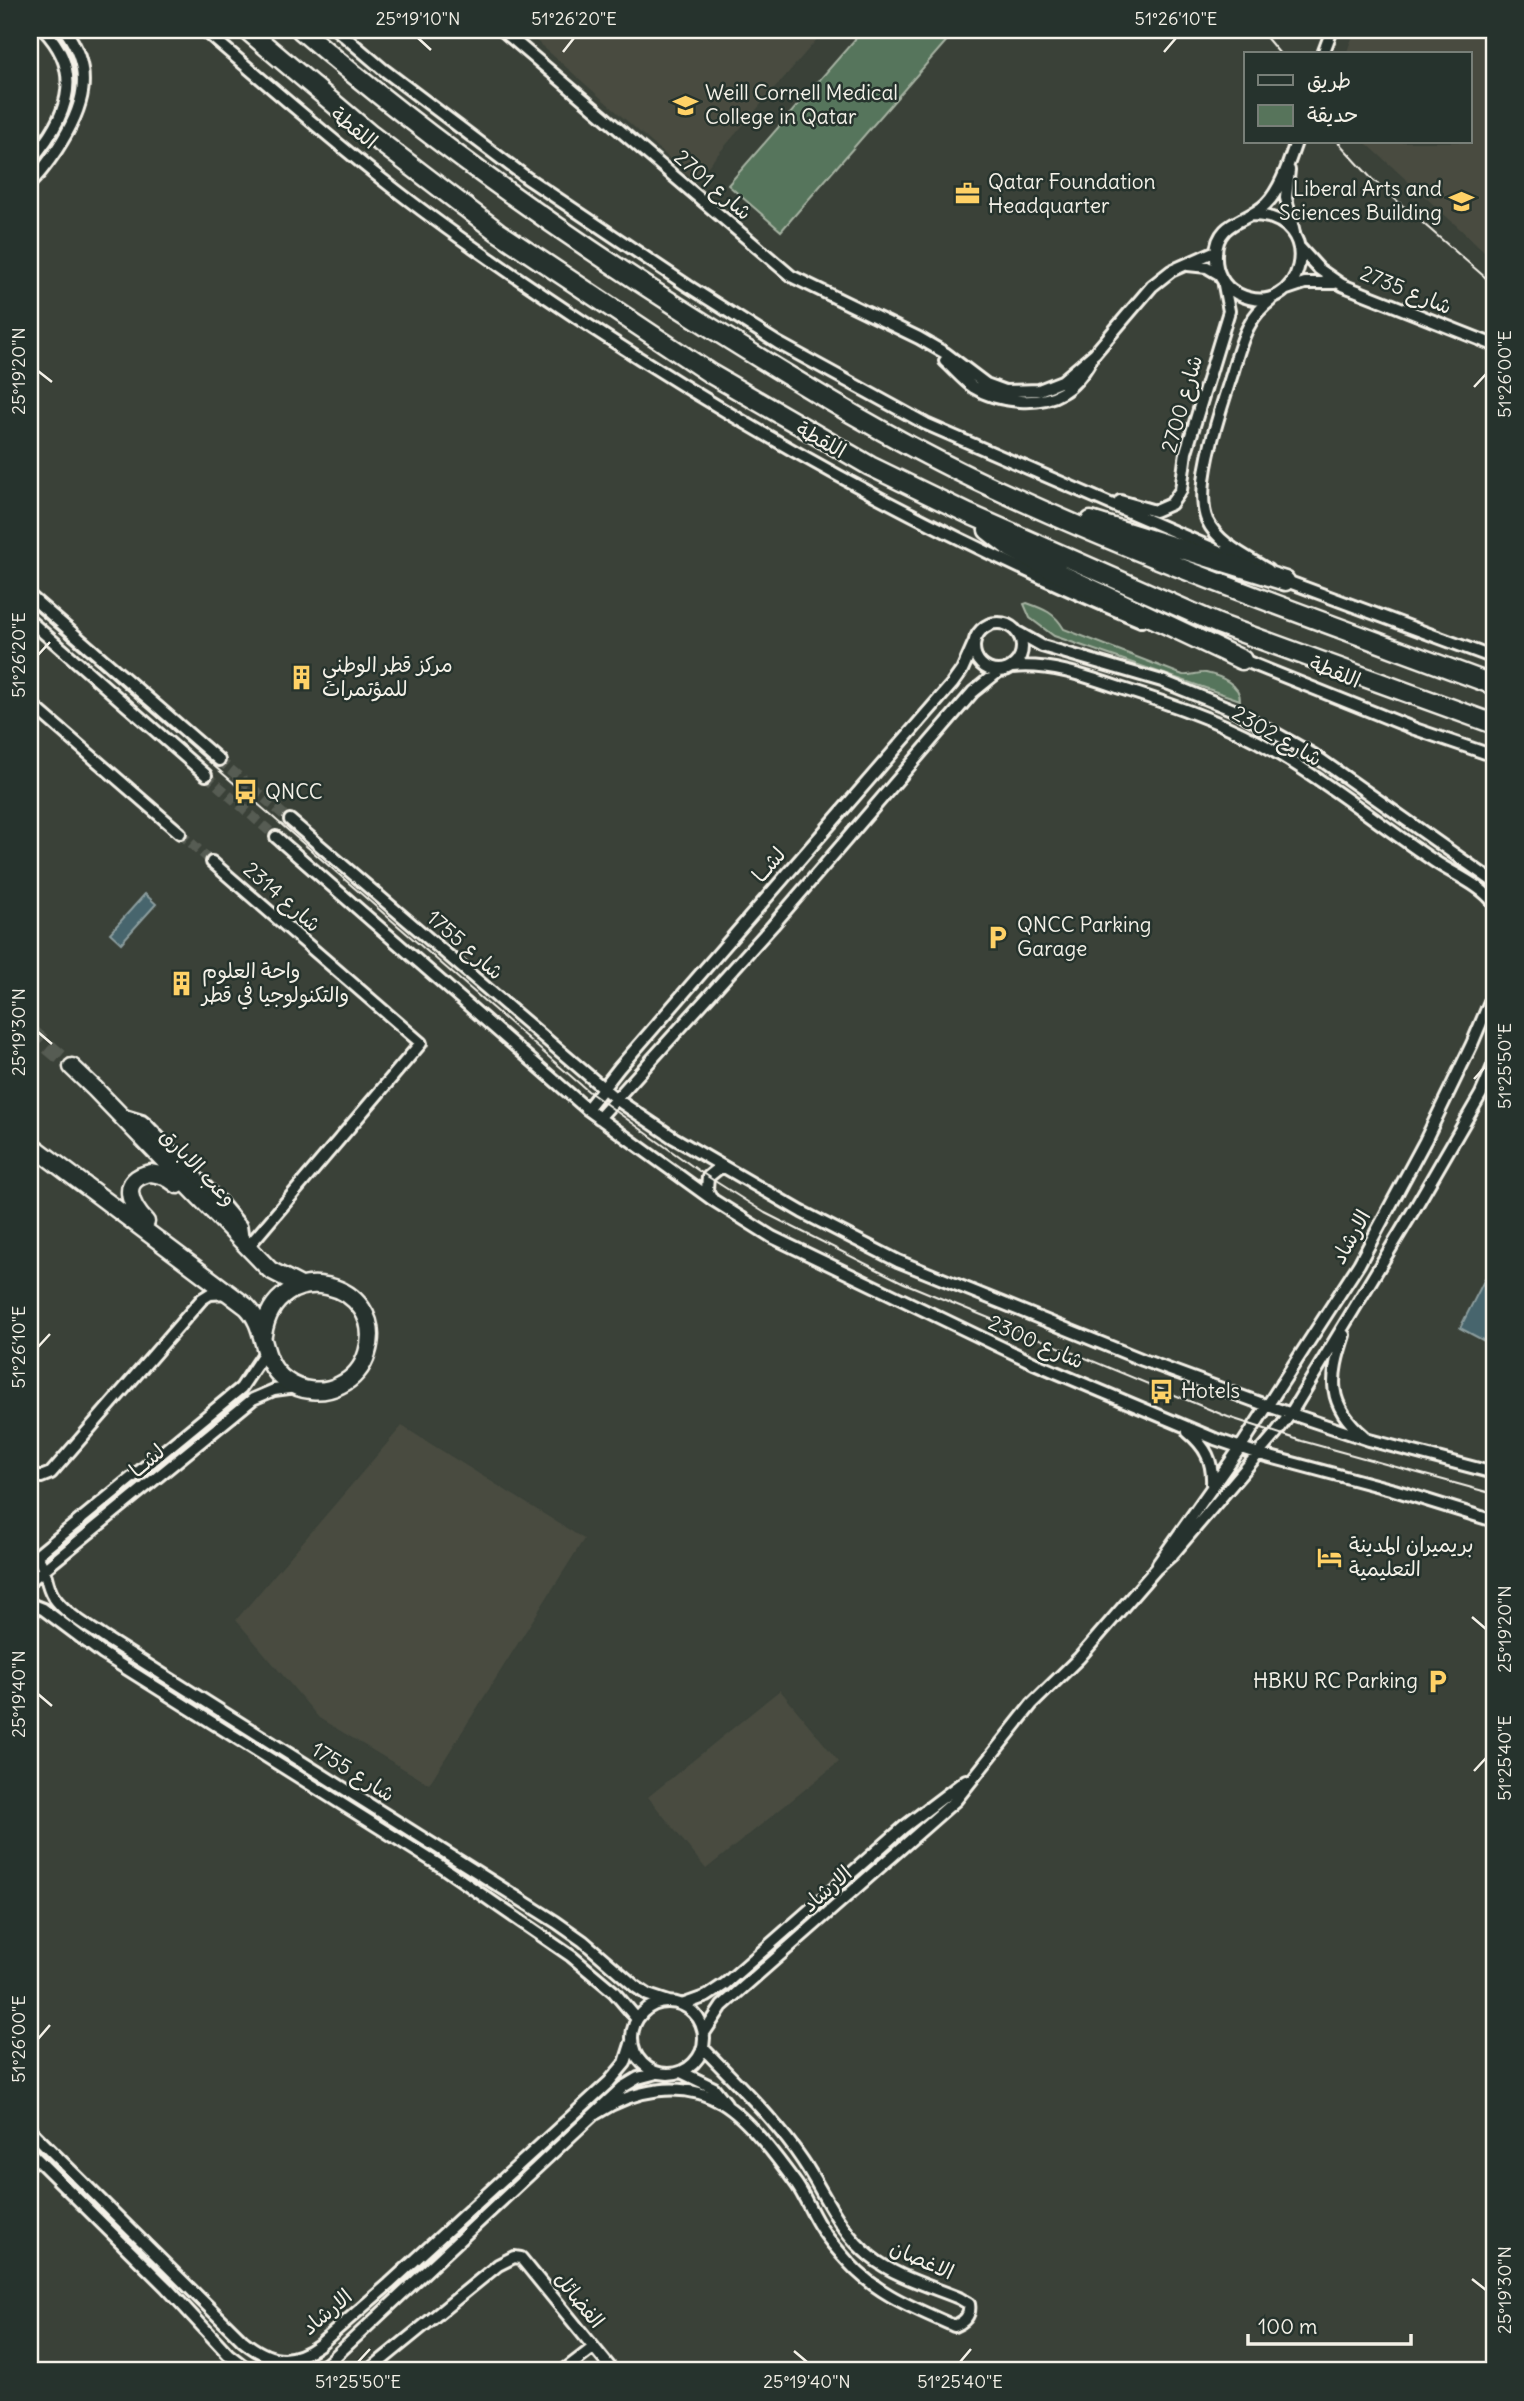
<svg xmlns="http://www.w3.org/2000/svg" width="1524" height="2401" font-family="Delius,'Playpen Sans Arabic',sans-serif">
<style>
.built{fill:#484b40}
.green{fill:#57745b;stroke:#a6b2a2;stroke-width:2}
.water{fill:#46656d;stroke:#8c9d9e;stroke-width:2}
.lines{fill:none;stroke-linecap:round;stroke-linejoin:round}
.street-tunnel{stroke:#565b52;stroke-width:10;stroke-dasharray:10 5;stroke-linecap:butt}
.secondary-tunnel{stroke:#565b52;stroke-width:16;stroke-dasharray:16 8;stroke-linecap:butt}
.street-casing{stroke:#f4f1e8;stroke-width:16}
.secondary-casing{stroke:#f4f1e8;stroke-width:21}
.primary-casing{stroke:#f4f1e8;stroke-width:23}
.street{stroke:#26332d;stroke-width:10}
.secondary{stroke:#26332d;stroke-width:16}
.primary{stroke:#26332d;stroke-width:18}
.tram{stroke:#f4f1e8;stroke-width:2}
.ticks{fill:none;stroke:#f4f1e8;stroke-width:2.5}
.labels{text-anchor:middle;stroke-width:5;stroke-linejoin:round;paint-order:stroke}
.poi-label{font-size:21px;fill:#f4f1e8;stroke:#26332d;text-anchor:start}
.street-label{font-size:21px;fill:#f4f1e8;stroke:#26332d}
.neatline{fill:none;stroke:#f4f1e8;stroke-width:2.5}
.ticks-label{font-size:18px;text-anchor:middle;fill:#f4f1e8}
</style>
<rect width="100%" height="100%" fill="#3a4138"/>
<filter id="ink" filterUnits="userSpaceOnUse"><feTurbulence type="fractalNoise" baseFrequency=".0143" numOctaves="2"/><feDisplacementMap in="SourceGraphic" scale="14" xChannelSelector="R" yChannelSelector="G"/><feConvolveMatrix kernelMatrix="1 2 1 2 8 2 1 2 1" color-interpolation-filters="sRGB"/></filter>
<g filter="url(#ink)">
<!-- built -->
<path class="built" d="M524,30h301l-130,151z
M1355,30h139v230l-129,-118h105v-88h-124z
M402,1426l182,113 -155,245 -110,-66 -83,-98z
M780,1690l59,72 -133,107 -58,-72z"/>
<!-- green -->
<path class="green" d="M863,30h93l-175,201 -53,-46z
M1027,603c17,6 28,10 37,26l119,46c8,1 16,-3 23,-2 14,3 34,11 34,27l-186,-64 -24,-18 -6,-14z"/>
<!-- water -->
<path class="water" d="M145,894l11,10 -35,39 -11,-10z
M1494,1261v85l-34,-18z"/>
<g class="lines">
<!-- street-tunnel -->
<path class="street-tunnel" d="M219,760l71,60
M206,775l70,62
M180,833l32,29"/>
<!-- secondary-tunnel -->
<path class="secondary-tunnel" d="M30,1031l42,36"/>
<defs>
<path id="street" d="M204,30c61,52 121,105 184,154 66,52 136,99 206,145 173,113 356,213 547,292
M337,30l47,40 143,108 161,108 90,57 148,81 309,134
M502,30l289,246 128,62 26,15 41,31 19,7 34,-1 23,-9 33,-28 57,-67 19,-15 45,-20
M1323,54l9,-24
M30,161c36,-41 56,-87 14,-131
M1289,170l-3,28 8,35
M30,183c11,-10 19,-22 27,-34 27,-41 38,-77 8,-119
M1251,215c80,0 51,110 -13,79 -15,-7 -23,-23 -22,-40 1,-34 31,-31 50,-50 15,-15 23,-42 30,-62
M1299,247l20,22 23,16 152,60
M1188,265l19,2 12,7
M1287,289l18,-6h30
M945,361c9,8 18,19 28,26 14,9 31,13 47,14 35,2 54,-11 71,-41
M1120,501l35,10 16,-7 10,-14 5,-38 43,-141 -5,-26
M1268,570c-21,-13 -50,-26 -61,-50 -14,-34 14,-111 25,-146 5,-17 9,-35 18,-50 5,-10 12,-17 21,-24
M1281,579l213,79
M30,596l189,164
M30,621l176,154
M974 647a24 24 0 1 1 48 0a24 24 0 1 1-48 0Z
M1019,633l23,13 120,35 74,30 78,44 180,127
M1238,658l177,71 79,27
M1012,667c36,-4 74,9 108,21 47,15 95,31 138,54 62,34 118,80 176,119 19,13 47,24 60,42
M30,703l150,130
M290,820l326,279 58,39 128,74 96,49 245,99 125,46 101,34 125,33
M276,837l311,272 126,91 59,37 262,126 181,76 44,15 135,36 100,31
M212,862l209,181 -174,205
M587,1109l32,-41 333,-384 10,-14 12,-27
M122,1115l20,6 5,4 74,77 20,24 2,15
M599,1118l174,-193 200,-233 26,-21
M712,1199l-5,-9 1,-13 10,-8 6,-2
M1344,1335c-14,43 -18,69 20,101
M1188,1432c18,15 25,29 24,52
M30,1473l11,4 10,-4 151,-174 8,-5 18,-1
M36,1556c13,16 8,25 17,40 12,18 35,30 52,42l451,284 27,19 53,46 12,8 21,7
M30,1561l211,-173 24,-36
M1158,1564l82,-116 119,-184 66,-123 47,-97 22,-52
M30,1581l223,-182 21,-9 22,-3
M30,1604l13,5 60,45 336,211 132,91 43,36 23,27
M632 2038a36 36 0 1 1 72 0a36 36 0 1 1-72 0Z
M682,2005l25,-9 18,-12 179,-157 62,-47
M704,2033l18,-27 234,-206 76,-96 47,-46 77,-89 16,-14 104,-122 15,-20 124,-205 66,-114 13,-30
M681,2072l33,16 12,15
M597,2113c36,-23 85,-34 125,-10 27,16 57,57 75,82 10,15 16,32 26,46 8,12 18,23 27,33 28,31 67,45 104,62 10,-4 17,-10 15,-22l-10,-6c-29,-12 -63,-21 -88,-41 -32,-25 -46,-63 -68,-96 -28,-42 -65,-76 -100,-113
M30,2130l213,211c26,21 47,25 76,4l70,-61 220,-202 16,-19 7,-22
M30,2152l136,135 62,67 22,17
M316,2371l12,-8 295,-276 15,-9 19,-5
M368,2371l130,-106 16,-8 7,1 92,113
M563,2371l30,-23"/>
<path id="secondary" d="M72,1067l23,22 175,181 31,16
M30,1144l217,163c21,21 12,54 38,73 16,12 38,14 55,5 13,-6 23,-18 27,-32 22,-71 -92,-101 -104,-18
M146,1222c-16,-17 -28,-43 5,-49l14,3 13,9"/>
<path id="primary" d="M247,30l124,105 127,97 213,142 159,92 99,48 249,110 276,100
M301,30c129,111 268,209 412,299 97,61 195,121 300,168 157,72 320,128 481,188
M1091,521l194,60
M988,530l23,18 51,27 180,85"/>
</defs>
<!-- street casing -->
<use href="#street" class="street-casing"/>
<!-- secondary casing -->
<use href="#secondary" class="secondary-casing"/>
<!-- primary casing -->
<use href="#primary" class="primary-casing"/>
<!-- street -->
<use href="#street" class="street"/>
<!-- secondary -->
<use href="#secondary" class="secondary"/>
<!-- primary -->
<use href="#primary" class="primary"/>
<!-- tram -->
<path class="tram" d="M1260,30l20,24
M1338,142l34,37 122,106
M30,606l558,485 111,80 66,42 139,70 324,134 74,24 192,53"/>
</g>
</g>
<!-- ticks -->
<path class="ticks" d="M418,38l13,12M563,52l11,-14M1164,52l12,-14M38,371l14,11M1474,387l12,-13M38,655l12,-13M38,1032l14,12M1474,1079l12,-13M38,1347l12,-13M1472,1617l14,12M38,1694l14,12M1474,1771l12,-13M38,2039l12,-14M1472,2279l14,11M794,2351l13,11M358,2362l12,-13M960,2362l11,-13"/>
<!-- icons -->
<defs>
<symbol id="university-bare" viewBox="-9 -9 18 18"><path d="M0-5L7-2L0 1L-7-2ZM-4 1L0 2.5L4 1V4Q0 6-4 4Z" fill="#ffd166" stroke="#26332d" stroke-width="2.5" paint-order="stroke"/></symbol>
<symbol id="office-bare" viewBox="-9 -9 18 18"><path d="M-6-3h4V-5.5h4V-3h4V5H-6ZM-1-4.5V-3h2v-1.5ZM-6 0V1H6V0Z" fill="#ffd166" stroke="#26332d" stroke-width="2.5" paint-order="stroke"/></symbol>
<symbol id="building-bare" viewBox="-9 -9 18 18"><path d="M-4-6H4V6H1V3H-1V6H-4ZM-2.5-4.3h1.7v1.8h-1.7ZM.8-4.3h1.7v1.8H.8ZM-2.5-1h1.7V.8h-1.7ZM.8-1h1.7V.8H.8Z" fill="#ffd166" stroke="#26332d" stroke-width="2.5" paint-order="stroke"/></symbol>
<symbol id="bus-bare" viewBox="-9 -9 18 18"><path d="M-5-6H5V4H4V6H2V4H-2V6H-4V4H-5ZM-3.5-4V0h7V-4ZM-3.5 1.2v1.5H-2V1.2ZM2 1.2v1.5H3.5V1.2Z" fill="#ffd166" stroke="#26332d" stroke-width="2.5" paint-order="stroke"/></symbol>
<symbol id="parking-bare" viewBox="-9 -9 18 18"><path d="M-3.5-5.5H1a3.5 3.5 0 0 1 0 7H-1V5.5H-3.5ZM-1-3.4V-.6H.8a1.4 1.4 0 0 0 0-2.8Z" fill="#ffd166" stroke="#26332d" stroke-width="2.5" paint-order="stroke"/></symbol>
<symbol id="hotel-bare" viewBox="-9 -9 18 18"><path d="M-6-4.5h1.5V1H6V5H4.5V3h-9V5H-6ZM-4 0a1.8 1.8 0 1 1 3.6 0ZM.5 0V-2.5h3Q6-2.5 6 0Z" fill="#ffd166" stroke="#26332d" stroke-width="2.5" paint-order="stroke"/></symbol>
</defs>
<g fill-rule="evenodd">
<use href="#university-bare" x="668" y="88" width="35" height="35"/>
<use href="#office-bare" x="950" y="176" width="35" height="35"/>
<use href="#university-bare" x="1444" y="184" width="35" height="35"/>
<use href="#building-bare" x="284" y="660" width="35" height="35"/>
<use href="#bus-bare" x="228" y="774" width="35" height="35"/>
<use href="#parking-bare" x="980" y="920" width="35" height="35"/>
<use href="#building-bare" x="164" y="966" width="35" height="35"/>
<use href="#bus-bare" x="1144" y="1374" width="35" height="35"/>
<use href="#hotel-bare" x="1312" y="1540" width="35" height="35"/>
<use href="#parking-bare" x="1420" y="1664" width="35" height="35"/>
</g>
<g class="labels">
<!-- poi labels -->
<g class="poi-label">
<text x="705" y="100">Weill Cornell Medical<tspan x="705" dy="24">College in Qatar</tspan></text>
<text x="988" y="189">Qatar Foundation<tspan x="988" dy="24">Headquarter</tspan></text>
<text x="1442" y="196" text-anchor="end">Liberal Arts and<tspan x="1442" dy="24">Sciences Building</tspan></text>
<text x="322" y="672">مركز قطر الوطني<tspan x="322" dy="24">للمؤتمرات</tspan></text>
<text x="265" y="799">QNCC</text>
<text x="1017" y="932">QNCC Parking<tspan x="1017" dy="24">Garage</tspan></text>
<text x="202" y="978">واحة العلوم<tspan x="202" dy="24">والتكنولوجيا في قطر</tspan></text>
<text x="1181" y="1398">Hotels</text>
<text x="1349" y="1552">بريميران المدينة<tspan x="1349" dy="24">التعليمية</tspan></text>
<text x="1418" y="1688" text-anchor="end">HBKU RC Parking</text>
</g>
<!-- street labels -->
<g class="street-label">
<text transform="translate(354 128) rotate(39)" y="7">اللقطة</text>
<text transform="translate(713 185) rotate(41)" y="7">شارع 2701</text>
<text transform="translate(1406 290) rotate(22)" y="7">شارع 2735</text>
<text transform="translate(1182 404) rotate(-74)" y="7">شارع 2700</text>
<text transform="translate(821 440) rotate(29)" y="7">اللقطة</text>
<text transform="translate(1335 672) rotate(22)" y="7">اللقطة</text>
<text transform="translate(1277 736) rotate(30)" y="7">شارع 2302</text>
<text transform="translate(769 865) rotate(-49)" y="7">لشــا</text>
<text transform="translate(282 897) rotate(41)" y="7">شارع 2314</text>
<text transform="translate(465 945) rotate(41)" y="7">شارع 1755</text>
<text transform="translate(198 1167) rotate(46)" y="7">وعب الابارق</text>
<text transform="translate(1351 1237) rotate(-61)" y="7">الارشاد</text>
<text transform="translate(1036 1342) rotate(24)" y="7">شارع 2300</text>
<text transform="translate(147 1461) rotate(-40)" y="7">لشــا</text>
<text transform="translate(353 1772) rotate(32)" y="7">شارع 1755</text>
<text transform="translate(827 1889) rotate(-41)" y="7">الارشاد</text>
<text transform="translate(922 2260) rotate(24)" y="7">الاغصان</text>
<text transform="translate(579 2300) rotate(51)" y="7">الفضائل</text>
<text transform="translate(327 2312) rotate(-40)" y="7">الارشاد</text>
</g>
</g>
<!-- margin -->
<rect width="1524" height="2401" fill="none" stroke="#26332d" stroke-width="77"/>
<!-- legend -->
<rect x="1244" y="52" width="228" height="91" fill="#26332d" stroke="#787f78" stroke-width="2"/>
<rect x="1258" y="75" width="35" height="10" fill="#26332d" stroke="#787f78" stroke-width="2"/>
<text x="1307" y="88" font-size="21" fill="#f4f1e8">طريق</text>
<rect x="1258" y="105" width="35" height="21" fill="#57745b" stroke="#787f78" stroke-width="2"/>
<text x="1307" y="122" font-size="21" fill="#f4f1e8">حديقة</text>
<!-- scale -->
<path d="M1248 2334v10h163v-10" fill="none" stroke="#f4f1e8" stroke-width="3.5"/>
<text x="1258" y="2334" font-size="21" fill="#f4f1e8" stroke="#26332d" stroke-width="5" paint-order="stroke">100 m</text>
<rect x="38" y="38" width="1448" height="2324" class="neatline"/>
<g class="ticks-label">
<text x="418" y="25">25°19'10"N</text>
<text x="574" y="25">51°26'20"E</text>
<text x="1176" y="25">51°26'10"E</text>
<text transform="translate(19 371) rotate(-90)" y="6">25°19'20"N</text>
<text transform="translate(1505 374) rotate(-90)" y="6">51°26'00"E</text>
<text transform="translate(19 655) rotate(-90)" y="6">51°26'20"E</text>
<text transform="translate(19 1032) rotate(-90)" y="6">25°19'30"N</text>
<text transform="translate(1505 1066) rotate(-90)" y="6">51°25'50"E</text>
<text transform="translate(19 1347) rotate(-90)" y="6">51°26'10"E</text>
<text transform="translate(1505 1629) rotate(-90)" y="6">25°19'20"N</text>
<text transform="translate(19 1694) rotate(-90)" y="6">25°19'40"N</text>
<text transform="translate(1505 1758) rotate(-90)" y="6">51°25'40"E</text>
<text transform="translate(19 2039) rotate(-90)" y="6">51°26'00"E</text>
<text transform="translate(1505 2290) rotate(-90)" y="6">25°19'30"N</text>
<text x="358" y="2388">51°25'50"E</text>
<text x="807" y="2388">25°19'40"N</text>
<text x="960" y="2388">51°25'40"E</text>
</g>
</svg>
